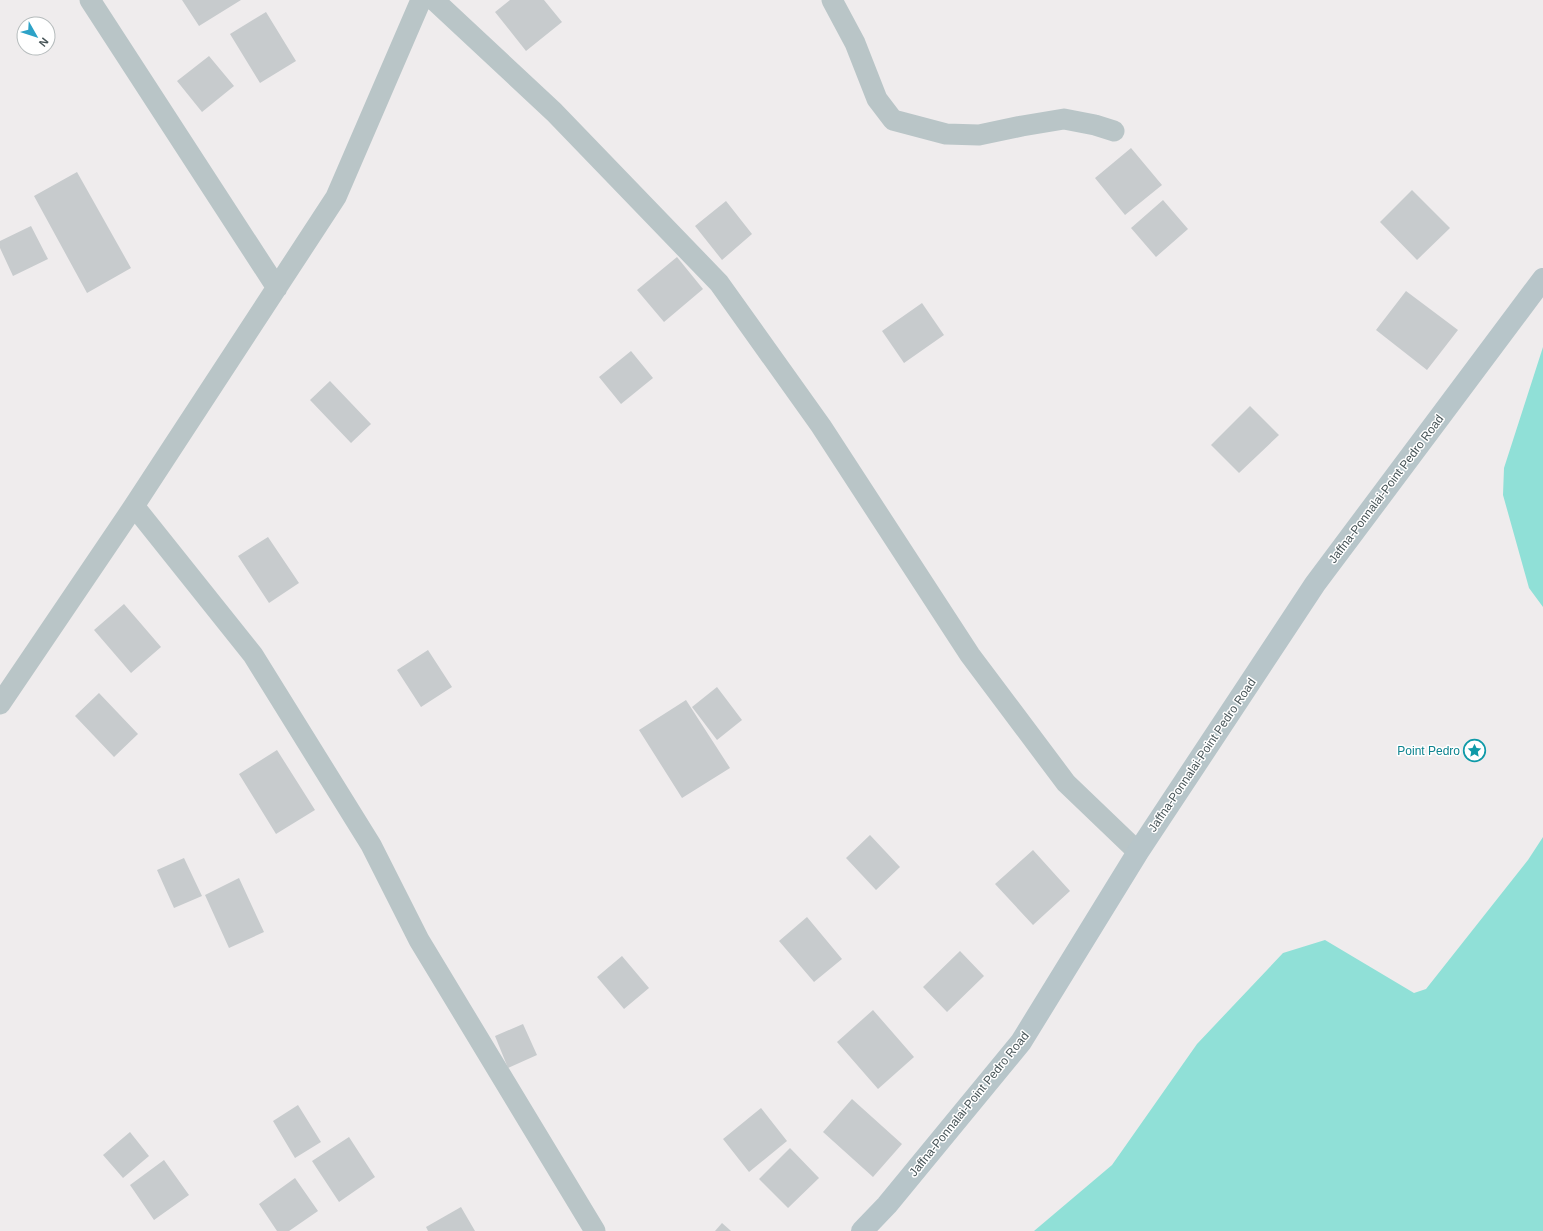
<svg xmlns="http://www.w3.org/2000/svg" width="1543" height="1231" font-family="Arial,sans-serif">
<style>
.water{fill:#90e0d7}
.building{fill:#c7cbcd}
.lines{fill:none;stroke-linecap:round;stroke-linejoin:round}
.minor{stroke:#b9c5c7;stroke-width:21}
.secondary{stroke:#b7c5c9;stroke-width:22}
.labels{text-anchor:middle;stroke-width:3;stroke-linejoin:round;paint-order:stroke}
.street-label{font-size:12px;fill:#475457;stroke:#fff}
.culture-label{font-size:12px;fill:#0d838f;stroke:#fff;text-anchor:end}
</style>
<rect width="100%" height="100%" fill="#efeced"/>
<!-- water -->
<path class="water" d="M1543,347v260l-14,-19 -26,-93 1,-27z
M1543,837v394h-509l78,-66 85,-121 86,-91 42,-13 89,53 12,-4 102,-129z"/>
<!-- building -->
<path class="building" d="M182,0h59l-42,26z
M510,0h34l18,22 -36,29 -31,-39z
M266,12l30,49 -36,22 -30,-49z
M209,56l25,30 -32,26 -25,-31z
M1131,148l31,37 -37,30 -30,-37z
M77,172l54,96 -44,25 -53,-97z
M1412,190l38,38 -33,32 -37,-38z
M1163,200l25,29 -32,28 -25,-29z
M726,201l26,33 -30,26 -27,-34z
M31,226l17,33 -35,17 -13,-28v-7z
M677,257l26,32 -39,33 -27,-32z
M1406,291l52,39 -31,40 -51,-40z
M922,303l22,32 -40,28 -22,-32z
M631,351l22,27 -32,26 -22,-27z
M330,381l41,43 -20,19 -41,-43z
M1250,406l29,29 -40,38 -28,-28z
M268,537l31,46 -30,20 -31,-47z
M124,604l37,43 -30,26 -37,-43z
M428,650l24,37 -31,20 -24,-37z
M717,687l25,33 -25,20 -25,-33z
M99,693l39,41 -24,23 -39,-41z
M686,700l44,68 -48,30 -43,-68z
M277,750l38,60 -39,24 -37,-60z
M870,835l30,32 -24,23 -30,-32z
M1033,850l37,41 -37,34 -38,-41z
M184,858l18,38 -28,12 -17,-38z
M239,878l25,54 -35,16 -24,-53z
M807,917l35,42 -28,23 -35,-41z
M960,951l24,25 -37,36 -24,-25z
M622,956l27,32 -25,21 -27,-32z
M873,1010l41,47 -36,32 -41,-47z
M523,1024l14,31 -29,13 -13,-32z
M852,1099l50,45 -29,33 -50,-45z
M298,1105l23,37 -26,16 -22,-37z
M761,1108l26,33 -38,31 -26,-33z
M130,1132l19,24 -26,22 -20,-23z
M349,1137l26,40 -36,25 -27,-41z
M790,1148l29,30 -31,30 -29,-29z
M164,1160l25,35 -35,25 -24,-35z
M295,1178l23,33 -29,20h-12l-18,-27z
M461,1207l14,24h-47l-2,-4z
M722,1223l9,8h-16z"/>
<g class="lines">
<!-- minor -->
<path class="minor" d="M90,0l187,288
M434,0l120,112 165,171 102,143 149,229 96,128 72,69
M832,0l23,43 22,56 16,21 53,14 33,1 43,-9 42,-7 31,6 19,6
M134,506l119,149 118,190 48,95 176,291
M0,704l134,-198 202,-309 85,-197"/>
<!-- secondary -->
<path class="secondary" d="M862,1231l25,-26 134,-163 117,-190 177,-268 228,-305"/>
</g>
<!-- icons -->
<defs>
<symbol id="sight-ring" viewBox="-11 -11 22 22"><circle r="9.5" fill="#fff" stroke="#0f9aa8" stroke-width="1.5"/><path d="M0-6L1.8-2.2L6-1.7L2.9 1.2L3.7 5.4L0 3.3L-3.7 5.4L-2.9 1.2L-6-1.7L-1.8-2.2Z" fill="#0f9aa8"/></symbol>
</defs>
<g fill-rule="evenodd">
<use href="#sight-ring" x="1462" y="738" width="25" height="25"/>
</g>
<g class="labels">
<!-- street labels -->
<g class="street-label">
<text transform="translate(1386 489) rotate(-53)" y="4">Jaffna-Ponnalai-Point Pedro Road</text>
<text transform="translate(1202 755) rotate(-56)" y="4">Jaffna-Ponnalai-Point Pedro Road</text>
<text transform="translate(969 1104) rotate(-51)" y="4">Jaffna-Ponnalai-Point Pedro Road</text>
</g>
<!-- culture labels -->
<g class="culture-label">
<text x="1460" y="755">Point Pedro</text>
</g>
</g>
<!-- north arrow -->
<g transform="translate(36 36) rotate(129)"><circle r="19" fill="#ffffff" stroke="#b5bbbc"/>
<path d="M0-3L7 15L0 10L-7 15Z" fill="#2da2c7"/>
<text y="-6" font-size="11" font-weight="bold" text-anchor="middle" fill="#475457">N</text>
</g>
</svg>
